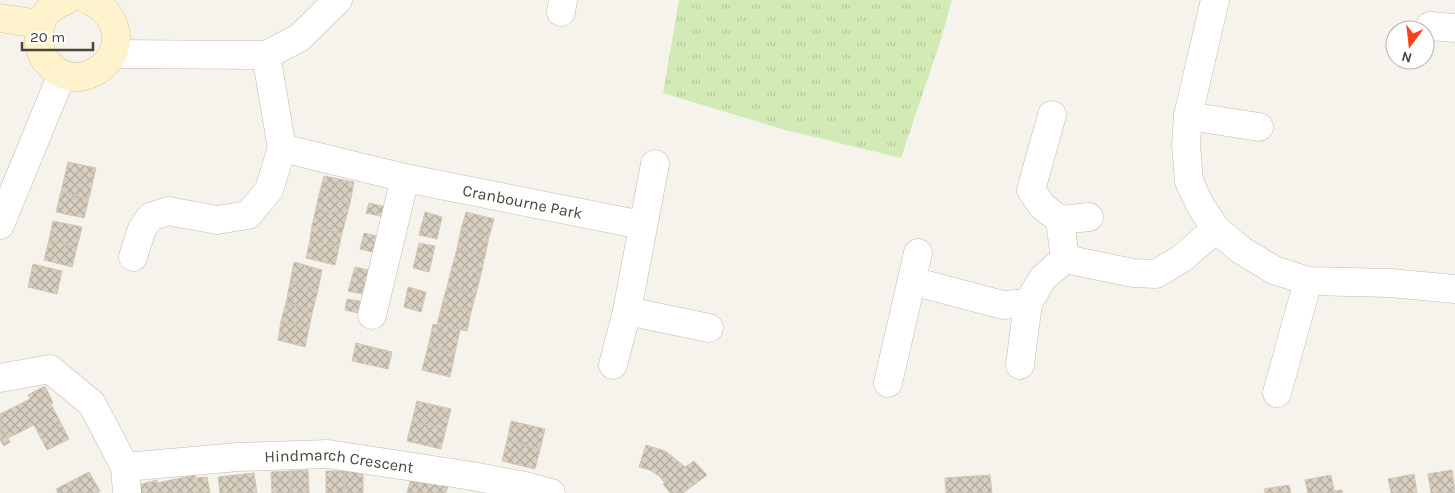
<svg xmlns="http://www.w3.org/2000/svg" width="1455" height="493" font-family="Karla,sans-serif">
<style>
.grass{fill:url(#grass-tufts)}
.building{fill:url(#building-cross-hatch);stroke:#d3c7b4}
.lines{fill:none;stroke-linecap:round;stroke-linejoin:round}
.street-casing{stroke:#c2bbae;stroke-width:29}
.secondary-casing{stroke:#d6c79b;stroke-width:29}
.street{stroke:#fff;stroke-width:28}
.secondary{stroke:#fff3cd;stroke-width:28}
.labels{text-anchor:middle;stroke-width:4.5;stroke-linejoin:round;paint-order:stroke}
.street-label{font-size:16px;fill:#4b4439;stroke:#fff}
</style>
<defs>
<pattern id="grass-tufts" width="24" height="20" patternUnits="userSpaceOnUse" patternTransform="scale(1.25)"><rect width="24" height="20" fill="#d2eab5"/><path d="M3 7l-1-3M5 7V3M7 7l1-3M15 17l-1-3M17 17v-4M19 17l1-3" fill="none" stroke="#b6ca9c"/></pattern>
<pattern id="building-cross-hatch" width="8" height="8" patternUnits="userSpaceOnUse" patternTransform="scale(1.25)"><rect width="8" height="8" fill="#d8cfc1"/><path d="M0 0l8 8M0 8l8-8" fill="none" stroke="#b1aa9e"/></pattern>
</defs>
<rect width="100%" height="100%" fill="#f6f3ec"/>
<!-- grass -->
<path class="grass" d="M679,0h273l-11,39 -40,119 -119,-29 -119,-36z"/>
<!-- building -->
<path class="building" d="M68,162l28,6 -7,30 -28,-6z
M324,176l30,6 -4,21 -31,-8z
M61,192l28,6 -5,20 -28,-6z
M319,195l31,8 -3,12 -31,-7z
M369,203l18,4 -3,10 -18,-4z
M316,208l31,7 -5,18 -30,-7z
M425,212l17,5 -5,22 -18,-4z
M466,212l28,7 -5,18 -28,-7z
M53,221l29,6 -5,20 -28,-7z
M312,226l30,7 -3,14 -29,-7z
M461,230l28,7 -4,19 -28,-7z
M364,233l17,4 -4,16 -17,-4z
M49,240l28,7 -5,20 -28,-7z
M310,240l29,7 -4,18 -29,-7z
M419,243l16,3 -6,26 -16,-4z
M457,249l28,7 -4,18 -29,-7z
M294,262l28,8 -4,20 -28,-7z
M33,264l29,7 -5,23 -29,-7z
M355,267l19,4 -7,24 -19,-4z
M452,267l29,7 -5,20 -29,-7z
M290,283l28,7 -5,19 -27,-6z
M408,287l18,5 -5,20 -17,-5z
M447,287l29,7 -5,18 -29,-7z
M347,299l19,3 -3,12 -18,-4z
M286,303l27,6 -4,19 -28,-7z
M442,305l29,7 -4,19 -30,-6z
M281,321l28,7 -4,19 -27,-7z
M433,324l27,6 -5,23 -27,-6z
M356,343l36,9 -4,17 -36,-8z
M428,347l27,6 -5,24 -28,-7z
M45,386l8,17 -2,1 18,35 -22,11 -13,-25 -26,13 -8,-13v-11l30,-15 -2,-4z
M417,401l34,8 -5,20 -34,-8z
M412,421l34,8 -5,20 -34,-8z
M511,421l34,8 -5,20 -33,-8z
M0,425l10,17 -6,4 -4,-6z
M507,441l33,8 -5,20 -33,-8z
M646,445l19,6 13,10 7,6 9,-6 13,14 -24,18h-13l-7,-9 2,-1 -6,-7 -9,-6 -11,-3z
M308,470l1,23h-18l-2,-22z
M1452,470l3,23h-24l-3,-19z
M289,471l2,22h-19l-1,-21z
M326,471h18v22h-18z
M344,471h19v22h-19z
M89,472l11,19 -3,2h-39l-2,-4z
M254,473l3,20h-19l-2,-18z
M412,474l37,8 -3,11h-39z
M1414,474l3,19h-26l-3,-14z
M195,475l4,18h-59l-2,-8 19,-5v3z
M236,475l2,18h-18l-2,-16z
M990,475l2,18h-46l-1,-15z
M1331,475l3,16 8,-1v3h-34l-3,-13z
M207,477l3,16h-11l-2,-15z
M1289,485l2,8h-26l-1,-4z"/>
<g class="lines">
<defs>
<g id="street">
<path d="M1215,0l-27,116 -2,29 3,36 11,24 16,24 25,21 33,20 34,11 82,2 65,6"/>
<path d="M561,12l2,-12"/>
<path d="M1430,26l25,2"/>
<path d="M113,54l153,1 33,-17 39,-38"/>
<path id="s1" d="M266,55l16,93 123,30 237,47"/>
<path d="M1052,115l-21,75 11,16 18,14 5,39"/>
<path d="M1188,116l71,11"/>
<path d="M1060,220l29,-3"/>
<path d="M0,225l62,-151"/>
<path d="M133,257l9,-28 8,-12 18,-6 49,9 31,-5 21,-25 13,-42"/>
<path d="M912,281l91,24 25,-2 15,-25 22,-19 68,14 23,1 25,-15 35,-30"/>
<path d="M627,311l82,17"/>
<path d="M372,315l33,-137"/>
<path d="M613,365l14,-54 28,-147"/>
<path d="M1020,365l8,-62"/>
<path d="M0,378l50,-9 42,35 33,63 2,26"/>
<path d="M888,383l30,-130"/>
<path d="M1277,393l31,-112"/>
<path id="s2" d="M125,467l113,-10 90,-3 144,22 53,10 26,7"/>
</g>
<path id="secondary" d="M67,0c-7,3 -14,6 -20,12 -5,6 -7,13 -8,21 -3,24 16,45 41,44 6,-1 13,-4 18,-7 29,-20 21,-58 -10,-70
M0,18l40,6"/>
</defs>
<!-- street casing -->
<use href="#street" class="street-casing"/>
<!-- secondary casing -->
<use href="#secondary" class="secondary-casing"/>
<!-- street -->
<use href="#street" class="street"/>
<!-- secondary -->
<use href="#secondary" class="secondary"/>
</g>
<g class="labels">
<!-- street labels -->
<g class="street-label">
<text dy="6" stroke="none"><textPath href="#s1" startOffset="341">Cranbourne Park</textPath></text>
<text dy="6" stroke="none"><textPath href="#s2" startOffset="215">Hindmarch Crescent</textPath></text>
</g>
</g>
<!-- north arrow -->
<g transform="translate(1410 45) rotate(195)"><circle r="24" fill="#ffffff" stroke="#b7b4b0"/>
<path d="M0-4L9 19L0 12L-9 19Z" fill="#fc3f1d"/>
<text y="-8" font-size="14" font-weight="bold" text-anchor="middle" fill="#4b4439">N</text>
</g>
<!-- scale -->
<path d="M22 42v8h71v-8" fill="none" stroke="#4b4439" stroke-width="2.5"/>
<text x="30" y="42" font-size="15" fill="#4b4439" stroke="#ffffff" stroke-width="4" paint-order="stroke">20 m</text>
</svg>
